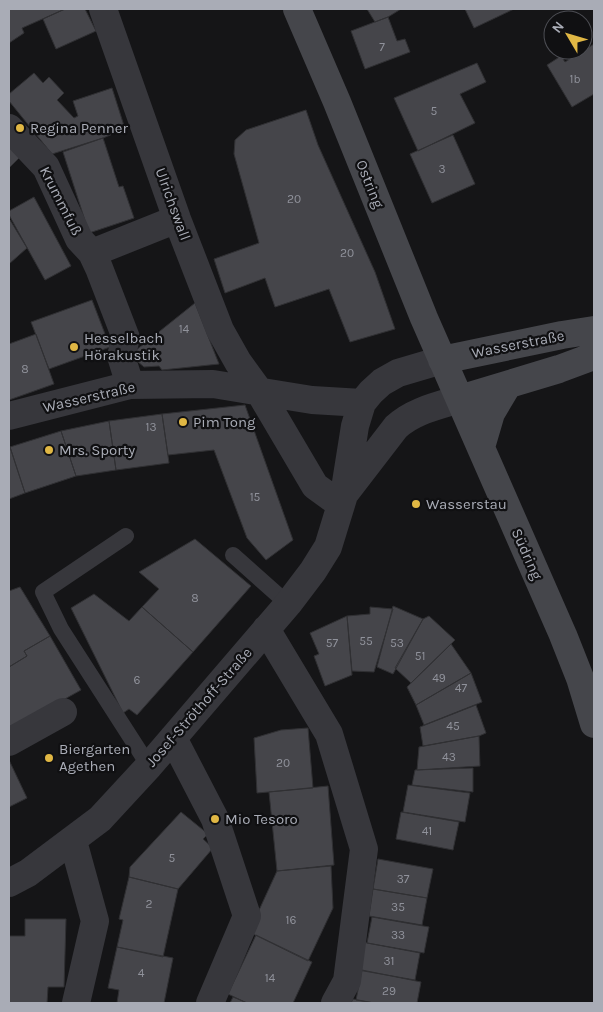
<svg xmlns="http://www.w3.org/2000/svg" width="603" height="1012" font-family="Karla,sans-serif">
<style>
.building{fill:#45454a;stroke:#303033}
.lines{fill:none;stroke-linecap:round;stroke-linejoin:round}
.lane{stroke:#37373c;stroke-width:16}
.street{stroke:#37373c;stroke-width:28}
.secondary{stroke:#45464b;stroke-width:28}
.poi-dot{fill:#e0b744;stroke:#101012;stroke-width:2}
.labels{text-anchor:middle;stroke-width:4.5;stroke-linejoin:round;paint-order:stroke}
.number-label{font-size:12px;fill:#90929b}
.poi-label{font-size:15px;fill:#a9acb6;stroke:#101012;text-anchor:start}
.street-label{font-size:15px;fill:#a9acb6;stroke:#101012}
</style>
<rect width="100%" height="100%" fill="#151517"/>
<!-- building -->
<path class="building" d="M9,9h56l-43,19 2,5 -15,10z
M65,9h20l11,22 -40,18 -13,-30z
M367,9h34l-13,8 -13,5z
M465,9h49l-40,19z
M388,17l9,24 8,-2 5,13 -45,17 -14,-38z
M594,44v50l-22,13 -25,-42 14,-9 4,6z
M477,63l9,19 -26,12 15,29 -57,28 -24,-53z
M34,73l9,10 6,-6 15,16 -7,7 17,18 4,-2 -5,-15 39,-13 13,41 -22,9 -51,16 -43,-53v-7z
M306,110l12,35 57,127 20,57 -45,13 -21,-53 -54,18 -10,-29 -40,15 -11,-34 45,-16 -25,-89 1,-14 11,-10z
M453,135l22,49 -43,19 -22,-49z
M103,138l16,49 4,-1 11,32 -45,15 -26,-81z
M9,143l10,15 -10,10z
M34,197l37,69 -26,14 -36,-65v-4z
M10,220l17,28 -18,16v-43z
M92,300l18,47 -61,22 -18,-47z
M195,303l24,61 -57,6 -3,-4 -15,1 -14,-12z
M36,334l18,50 -45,16v-56z
M245,405l48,135 -27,20 -19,-22 -33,-88 -46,5 -6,-41z
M162,414l7,49 -53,7 -7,-49z
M109,421l7,49 -40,6 -15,-45z
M61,431l15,45 -51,17 -15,-46z
M10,447l15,46 -16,6v-51z
M195,539l56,47 -58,66 -51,-45 17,-18 -20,-17z
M20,587l30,49 -26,15 3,5 -18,11v-76z
M94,594l35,27 13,-14 51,45 -56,63 -8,-6 -6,4 -52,-105z
M393,606l30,13 -30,55 -16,-7z
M370,607l23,2 -19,63 -22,-1 -5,-55 23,-2z
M347,616l5,59 -27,11 -11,-30 5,-2 -9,-21z
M429,616l26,24 -44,43 -16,-15 28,-49z
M50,636l31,54 -72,40v-63l18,-11 -3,-5z
M451,644l20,29 -55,32 -9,-18z
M471,673l11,29 -58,23 -8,-20z
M476,705l10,28 -7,3 -56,10 -3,-19z
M308,728l5,60 -56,5 -3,-55 27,-8z
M479,736l1,30 -63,4 2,-23z
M9,760l18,38 -18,9z
M473,768v24l-61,-7 3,-15z
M408,785l62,8 -5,29 -62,-10z
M328,786l6,79 -57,6 -8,-79z
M181,812l27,22 -5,5 10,9 -35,41 -49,-12 1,-10z
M401,812l58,10 -6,28 -57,-11z
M378,859l55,10 -6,29 -54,-9z
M331,866l2,42 -25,53 -59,-29 28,-61z
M129,877l49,12 -15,68 -46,-10 6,-27 -4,-1z
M373,889l54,9 -5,27 -53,-9z
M372,917l57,10 -5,26 -57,-10z
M25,919h41l-2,68h-16l-1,16h-38v-67h16z
M256,935l56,27 -19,41h-46l-19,-9z
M362,942l58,11 -5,27 -57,-10z
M117,947l56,11 -9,45h-47l2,-13 -11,-2z
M362,970l59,12 -4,21h-43l-18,-3z
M233,997l14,6h-17z
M353,999l21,4h-23z"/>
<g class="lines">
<!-- lane -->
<path class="lane" d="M126,536l-83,56 18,37 88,137
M233,555l55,49"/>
<!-- street -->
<path class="street" d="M103,9l74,210 43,111 18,32 21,29 56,95 25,18
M9,128l37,39 33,72 13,14 7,15 27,70 -5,18 9,29
M92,253l85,-34
M9,416l121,-31 83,-1 99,16 50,3
M346,492l50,-65c17,-16 41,-21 64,-28
M266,629l63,105 35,115 -17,132 -12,22
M173,738l42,81 32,97 -37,87
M9,742l54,-30
M73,841l22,80 -19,82
M9,883l19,-10 72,-54 49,-53 139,-162 25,-33 15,-24 16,-52 11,-69 7,-23 9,-11 11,-10 16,-9 44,-13"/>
<!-- secondary -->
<path class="secondary" d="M297,9l40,93 87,216 139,317 17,43 14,46
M442,360l120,-25 32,-5
M460,399l99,-30 35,-13
M481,447l10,-34 16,-27"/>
</g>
<!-- markers -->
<g class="poi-dot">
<circle cx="20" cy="128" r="5"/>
<circle cx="74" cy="347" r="5"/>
<circle cx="183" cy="422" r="5"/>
<circle cx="49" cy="450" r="5"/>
<circle cx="416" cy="504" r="5"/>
<circle cx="49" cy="758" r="5"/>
<circle cx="215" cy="819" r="5"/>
</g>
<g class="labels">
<!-- number labels -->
<g class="number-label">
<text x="382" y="51">7</text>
<text x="575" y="83">1b</text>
<text x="434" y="115">5</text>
<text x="442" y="173">3</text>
<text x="294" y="203">20</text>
<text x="347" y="257">20</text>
<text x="184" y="333">14</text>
<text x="25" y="373">8</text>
<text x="151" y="431">13</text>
<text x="255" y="501">15</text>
<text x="195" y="602">8</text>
<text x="366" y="645">55</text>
<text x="332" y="647">57</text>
<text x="397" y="647">53</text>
<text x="420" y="660">51</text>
<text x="439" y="682">49</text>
<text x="137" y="684">6</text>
<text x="461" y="692">47</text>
<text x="453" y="730">45</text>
<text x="449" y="761">43</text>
<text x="283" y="767">20</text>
<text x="427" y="835">41</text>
<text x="172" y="862">5</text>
<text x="403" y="883">37</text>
<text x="149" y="908">2</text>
<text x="398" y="911">35</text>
<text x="291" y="924">16</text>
<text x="398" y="939">33</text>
<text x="389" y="965">31</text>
<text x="141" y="977">4</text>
<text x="270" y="982">14</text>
<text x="389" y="995">29</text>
</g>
<!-- poi labels -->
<g class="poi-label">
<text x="30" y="133">Regina Penner</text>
<text x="84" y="343">Hesselbach<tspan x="84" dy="17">Hörakustik</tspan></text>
<text x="193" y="427">Pim Tong</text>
<text x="59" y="455">Mrs. Sporty</text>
<text x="426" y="509">Wasserstau</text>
<text x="59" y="754">Biergarten<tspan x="59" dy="17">Agethen</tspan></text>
<text x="225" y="824">Mio Tesoro</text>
</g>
<!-- street labels -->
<g class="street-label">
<text transform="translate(370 184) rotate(68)" y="5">Ostring</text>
<text transform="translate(61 201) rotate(63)" y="5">Krummfuß</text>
<text transform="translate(173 204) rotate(70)" y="5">Ulrichswall</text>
<text transform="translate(518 344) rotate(-11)" y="5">Wasserstraße</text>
<text transform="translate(89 397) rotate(-13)" y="5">Wasserstraße</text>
<text transform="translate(527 554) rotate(66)" y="5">Südring</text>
<text transform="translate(199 707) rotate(-49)" y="5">Josef-Ströthoff-Straße</text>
</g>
</g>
<!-- border -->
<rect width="603" height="1012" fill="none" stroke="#a9acb6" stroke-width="20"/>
<!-- north arrow -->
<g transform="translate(568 35) rotate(308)"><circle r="24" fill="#101012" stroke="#4d4e54"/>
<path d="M0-4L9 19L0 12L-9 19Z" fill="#e0b744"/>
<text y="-8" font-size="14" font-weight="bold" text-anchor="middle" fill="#a9acb6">N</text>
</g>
</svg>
